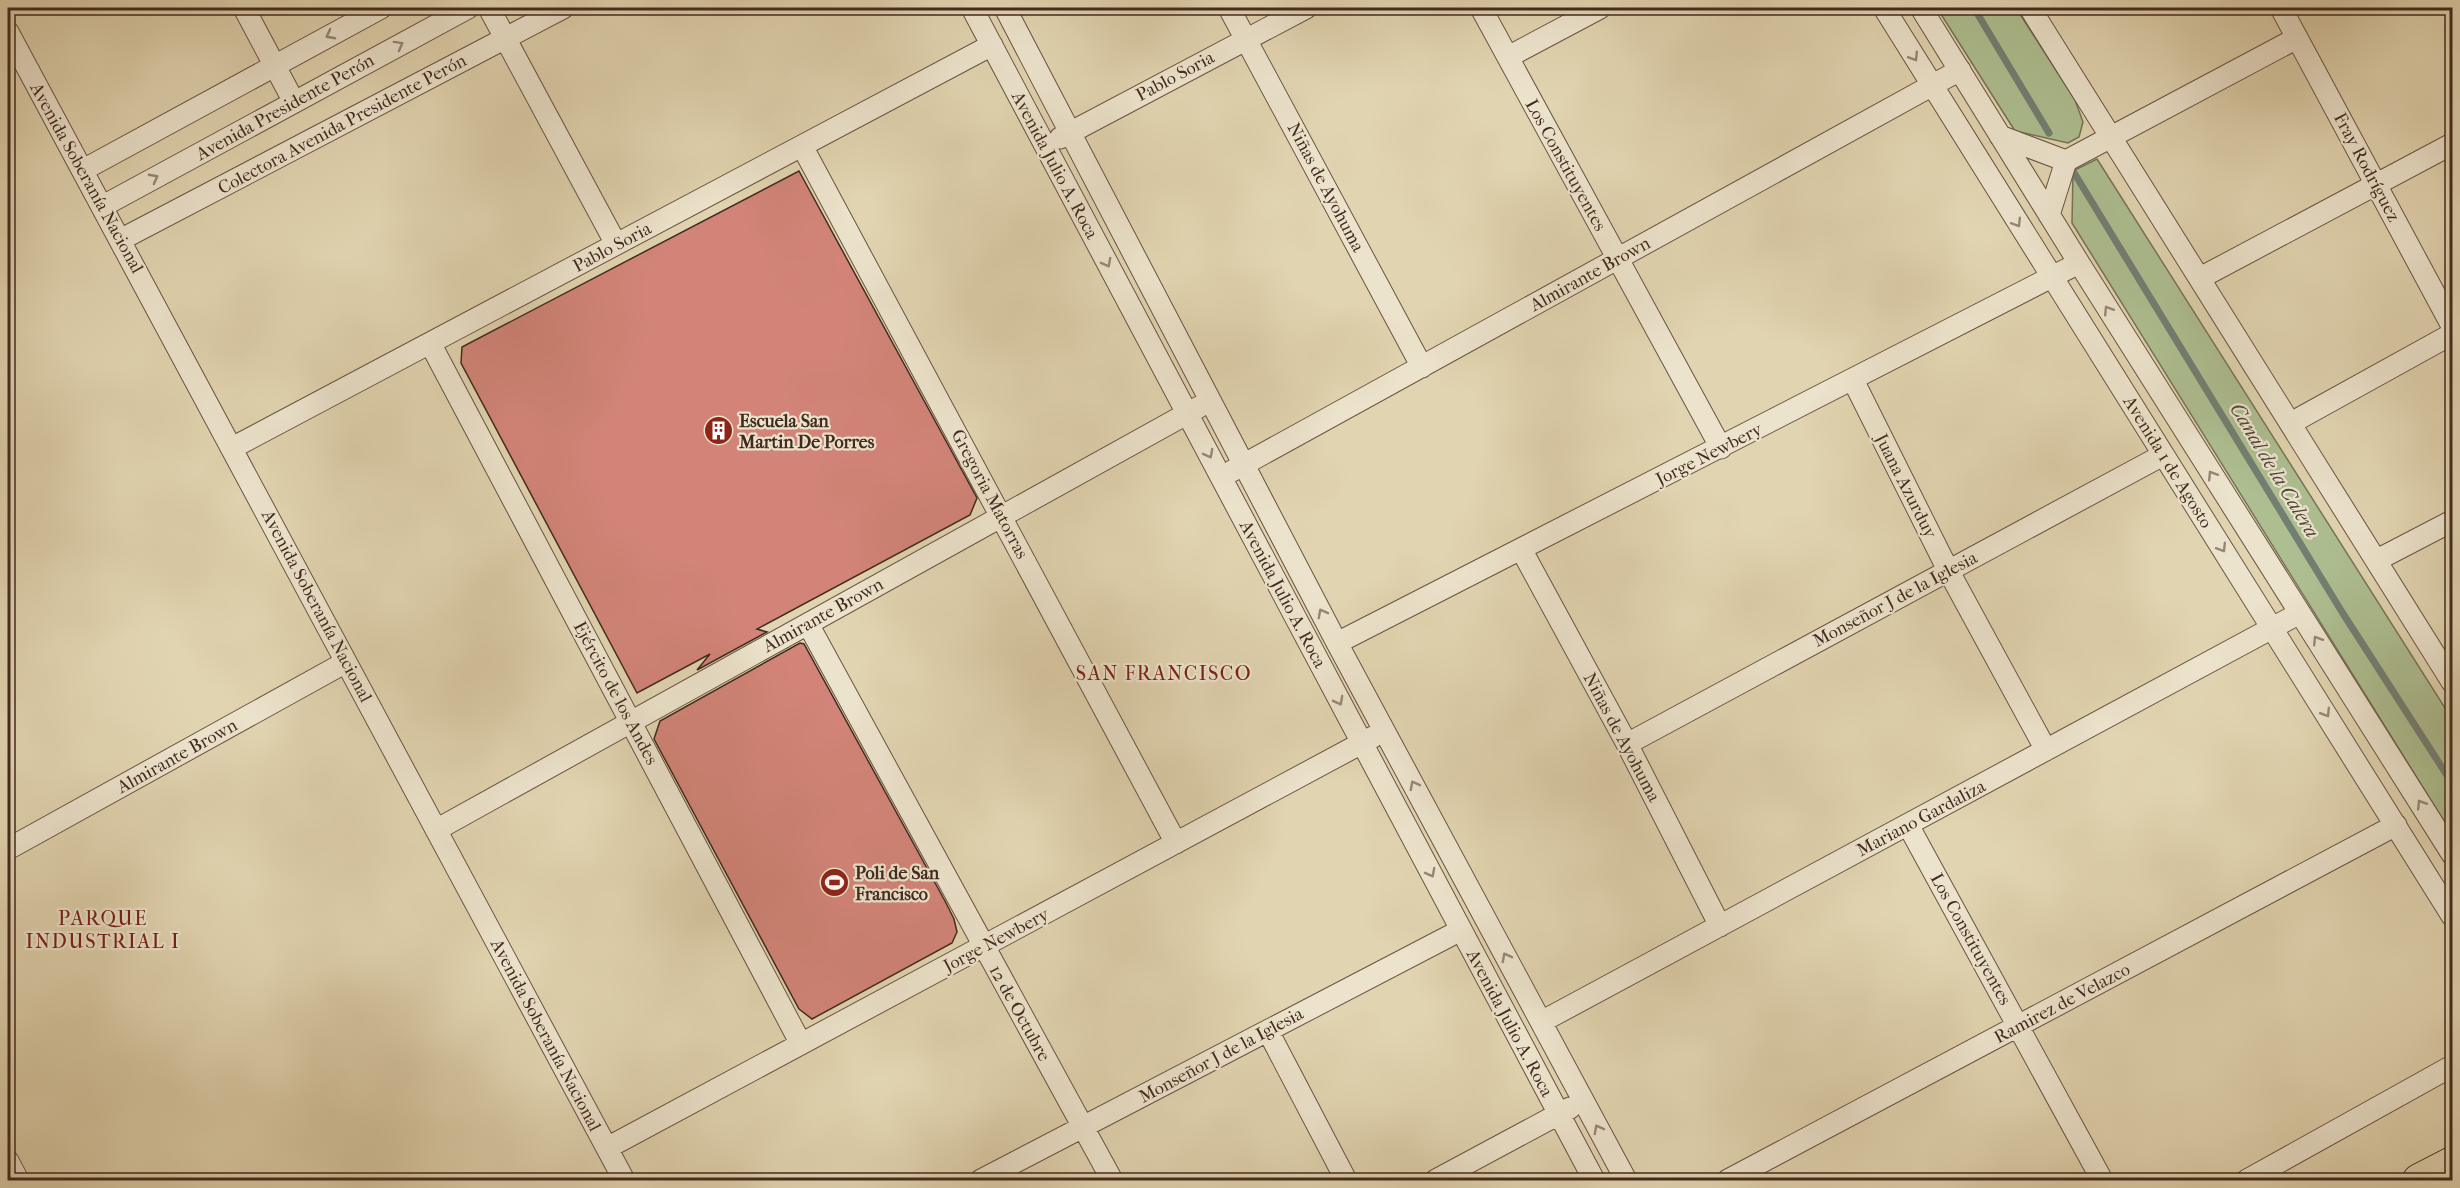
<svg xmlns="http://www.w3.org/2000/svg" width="2460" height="1188" font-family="'IM FELL French Canon',serif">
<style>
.green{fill:#adbe90;stroke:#787458;stroke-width:1.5}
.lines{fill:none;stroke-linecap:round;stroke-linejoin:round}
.stream{stroke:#737f72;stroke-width:7}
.building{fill:#d28478;stroke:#422a1f;stroke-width:1.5}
.minor-casing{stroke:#6a5443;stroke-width:23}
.highway-casing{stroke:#422a1f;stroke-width:34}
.minor{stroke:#ece3cc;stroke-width:21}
.highway{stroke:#e1d4b0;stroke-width:32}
.oneway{stroke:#978676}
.labels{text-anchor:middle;stroke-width:4.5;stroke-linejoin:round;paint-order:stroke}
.street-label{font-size:18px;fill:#422a1f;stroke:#ece3cc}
.poi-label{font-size:18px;font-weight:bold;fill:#422a1f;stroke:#ece3cc;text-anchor:start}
.water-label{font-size:20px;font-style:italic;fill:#52463b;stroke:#ece3cc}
.neighbourhood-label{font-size:20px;letter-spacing:1.5px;fill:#7a1f14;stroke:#ece3cc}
</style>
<rect width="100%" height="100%" fill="#e1d4b0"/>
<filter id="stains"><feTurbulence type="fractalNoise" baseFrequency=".00333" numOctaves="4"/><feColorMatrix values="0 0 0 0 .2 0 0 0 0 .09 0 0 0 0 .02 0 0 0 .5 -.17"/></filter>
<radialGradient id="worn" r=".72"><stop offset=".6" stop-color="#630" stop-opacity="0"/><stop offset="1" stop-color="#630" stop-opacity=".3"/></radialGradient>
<!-- green -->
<path class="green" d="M1937,8h79l59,92 8,22 -4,15 -11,6 -53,-12z
M2097,159l355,560v115l-380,-611 1,-52z"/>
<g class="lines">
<!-- stream -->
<path class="stream" d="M1974,8l75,125
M2073,171l269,441 110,171"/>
</g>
<!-- building -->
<path class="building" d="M799,171l178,327 -7,17 -213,114 10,3 -70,38 13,-16 -73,39 -176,-330 1,-16z
M800,643l4,1 141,257 9,18 3,13 -5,11 -140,76 -13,-10 -145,-270 6,-18z"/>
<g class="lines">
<defs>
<path id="minor" d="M244,8l50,94
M489,8l127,236
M972,8l622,1172
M1005,8l332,635 289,537
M1229,8l193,359
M1481,8l240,440
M1884,8l568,908
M1921,8l158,255 373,591
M2030,8l422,674
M2281,8l171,318
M8,32l616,1148
M1508,57l92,-49
M2000,136l66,25
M1060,138l246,-130
M802,146l374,697
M2066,161l231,-123
M83,170l298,-162
M103,206l365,-198
M2049,215l17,-54
M120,240l443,-232
M2200,278l252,-134
M430,343l371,701
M1853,380l95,190 98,180
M2291,423l161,-89
M232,448l760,-403
M1232,471l728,-401
M1521,549l106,195 93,182
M2377,560l75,-39
M808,624l304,556
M1337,643l742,-380
M1627,744l536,-289
M1908,825l194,355
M436,830l763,-423
M8,849l338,-187
M1541,1022l759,-409
M1268,1031l78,149
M607,1148l766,-411
M8,1161l10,19
M981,1180l480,-250
M1436,1180l134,-72
M1728,1180l668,-355
M2247,1180l205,-114"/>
<path id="highway" d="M2419,1180l33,-17"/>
</defs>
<!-- minor casing -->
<use href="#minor" class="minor-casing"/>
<!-- highway casing -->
<use href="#highway" class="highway-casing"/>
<!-- minor -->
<use href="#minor" class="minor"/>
<!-- highway -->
<use href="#highway" class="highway"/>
</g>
<!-- one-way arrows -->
<defs><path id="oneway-chevron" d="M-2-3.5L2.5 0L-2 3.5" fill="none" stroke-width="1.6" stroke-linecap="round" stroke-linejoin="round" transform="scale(1.5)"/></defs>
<g class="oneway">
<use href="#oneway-chevron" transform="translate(330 35) rotate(152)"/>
<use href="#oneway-chevron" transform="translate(399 45) rotate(-29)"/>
<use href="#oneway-chevron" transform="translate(1914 57) rotate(58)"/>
<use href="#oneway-chevron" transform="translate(154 178) rotate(-28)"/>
<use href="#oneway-chevron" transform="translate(2017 223) rotate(58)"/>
<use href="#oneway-chevron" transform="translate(1107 263) rotate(62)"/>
<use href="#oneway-chevron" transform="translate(2108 310) rotate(-122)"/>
<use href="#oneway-chevron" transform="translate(1209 454) rotate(62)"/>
<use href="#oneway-chevron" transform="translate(2212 475) rotate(-122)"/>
<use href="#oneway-chevron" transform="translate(2222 548) rotate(58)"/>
<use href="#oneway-chevron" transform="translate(1322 613) rotate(-118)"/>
<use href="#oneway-chevron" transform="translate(2317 640) rotate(-122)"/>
<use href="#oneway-chevron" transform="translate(1339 701) rotate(62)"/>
<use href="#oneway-chevron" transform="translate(2326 713) rotate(58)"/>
<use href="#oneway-chevron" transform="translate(1414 785) rotate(-118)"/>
<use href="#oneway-chevron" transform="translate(2421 804) rotate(-122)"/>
<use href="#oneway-chevron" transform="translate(1431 873) rotate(62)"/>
<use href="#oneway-chevron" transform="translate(1506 957) rotate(-118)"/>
<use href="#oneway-chevron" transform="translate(1598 1129) rotate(-118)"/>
</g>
<!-- icons -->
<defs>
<symbol id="building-disc" viewBox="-11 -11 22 22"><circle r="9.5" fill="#8f2418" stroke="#ece3cc"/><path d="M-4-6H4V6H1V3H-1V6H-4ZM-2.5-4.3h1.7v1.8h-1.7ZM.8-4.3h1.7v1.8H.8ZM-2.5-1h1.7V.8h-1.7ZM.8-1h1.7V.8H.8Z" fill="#fff"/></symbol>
<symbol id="stadium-disc" viewBox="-11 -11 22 22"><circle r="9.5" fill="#8f2418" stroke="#ece3cc"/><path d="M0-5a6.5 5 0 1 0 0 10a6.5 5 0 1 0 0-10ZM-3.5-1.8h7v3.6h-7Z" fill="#fff"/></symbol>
</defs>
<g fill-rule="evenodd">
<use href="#building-disc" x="702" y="414" width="33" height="33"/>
<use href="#stadium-disc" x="818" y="866" width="33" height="33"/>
</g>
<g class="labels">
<!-- street labels -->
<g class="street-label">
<text transform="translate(1175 76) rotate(-28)" y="6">Pablo Soria</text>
<text transform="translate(285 107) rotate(-29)" y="6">Avenida Presidente Perón</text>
<text transform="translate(342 124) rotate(-28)" y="6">Colectora Avenida Presidente Perón</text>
<text transform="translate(1055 165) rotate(62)" y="6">Avenida Julio A. Roca</text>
<text transform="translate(1566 165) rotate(61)" y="6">Los Constituyentes</text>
<text transform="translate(2367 167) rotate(62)" y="6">Fray Rodríguez</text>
<text transform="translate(87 178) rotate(61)" y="6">Avenida Soberanía Nacional</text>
<text transform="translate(1326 187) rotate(62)" y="6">Niñas de Ayohuma</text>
<text transform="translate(612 247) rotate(-28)" y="6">Pablo Soria</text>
<text transform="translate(1590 274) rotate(-29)" y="6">Almirante Brown</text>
<text transform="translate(1709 454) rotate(-27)" y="6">Jorge Newbery</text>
<text transform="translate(2168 462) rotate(58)" y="6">Avenida 1 de Agosto</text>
<text transform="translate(1906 486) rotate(63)" y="6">Juana Azurduy</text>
<text transform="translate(990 494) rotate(62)" y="6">Gregoria Matorras</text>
<text transform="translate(1283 594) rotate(62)" y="6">Avenida Julio A. Roca</text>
<text transform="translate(1895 599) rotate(-28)" y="6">Monseñor J de la Iglesia</text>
<text transform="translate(317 606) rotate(62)" y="6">Avenida Soberanía Nacional</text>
<text transform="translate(823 615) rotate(-29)" y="6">Almirante Brown</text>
<text transform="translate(616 693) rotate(62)" y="6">Ejército de los Andes</text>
<text transform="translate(1622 737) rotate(62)" y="6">Niñas de Ayohuma</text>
<text transform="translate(177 756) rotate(-29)" y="6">Almirante Brown</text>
<text transform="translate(1921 818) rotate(-28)" y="6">Mariano Gardaliza</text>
<text transform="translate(1971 939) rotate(61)" y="6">Los Constituyentes</text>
<text transform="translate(996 940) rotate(-28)" y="6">Jorge Newbery</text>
<text transform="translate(2062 1003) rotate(-28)" y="6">Ramirez de Velazco</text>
<text transform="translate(1020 1013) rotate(61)" y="6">12 de Octubre</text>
<text transform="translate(1510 1023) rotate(62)" y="6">Avenida Julio A. Roca</text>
<text transform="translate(546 1035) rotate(62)" y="6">Avenida Soberanía Nacional</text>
<text transform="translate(1221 1055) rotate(-28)" y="6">Monseñor J de la Iglesia</text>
</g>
<!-- poi labels -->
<g class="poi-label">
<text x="739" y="427">Escuela San<tspan x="739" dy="21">Martin De Porres</tspan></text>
<text x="855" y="879">Poli de San<tspan x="855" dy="21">Francisco</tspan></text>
</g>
<!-- water labels -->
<g class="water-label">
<text transform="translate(2275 470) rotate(59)" y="7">Canal de la Calera</text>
</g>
<!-- neighbourhood labels -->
<g class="neighbourhood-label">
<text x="1164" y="680">SAN FRANCISCO</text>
<text x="103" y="925">PARQUE<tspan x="103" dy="23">INDUSTRIAL I</tspan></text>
</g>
</g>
<!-- margin -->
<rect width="2460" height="1188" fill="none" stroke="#e1d4b0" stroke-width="30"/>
<rect x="9" y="9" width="2442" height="1170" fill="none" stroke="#422a1f" stroke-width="3"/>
<rect x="15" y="15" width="2430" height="1158" fill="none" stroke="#422a1f" stroke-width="1.5"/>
<rect width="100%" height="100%" filter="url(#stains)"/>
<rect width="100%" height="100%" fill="url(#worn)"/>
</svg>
